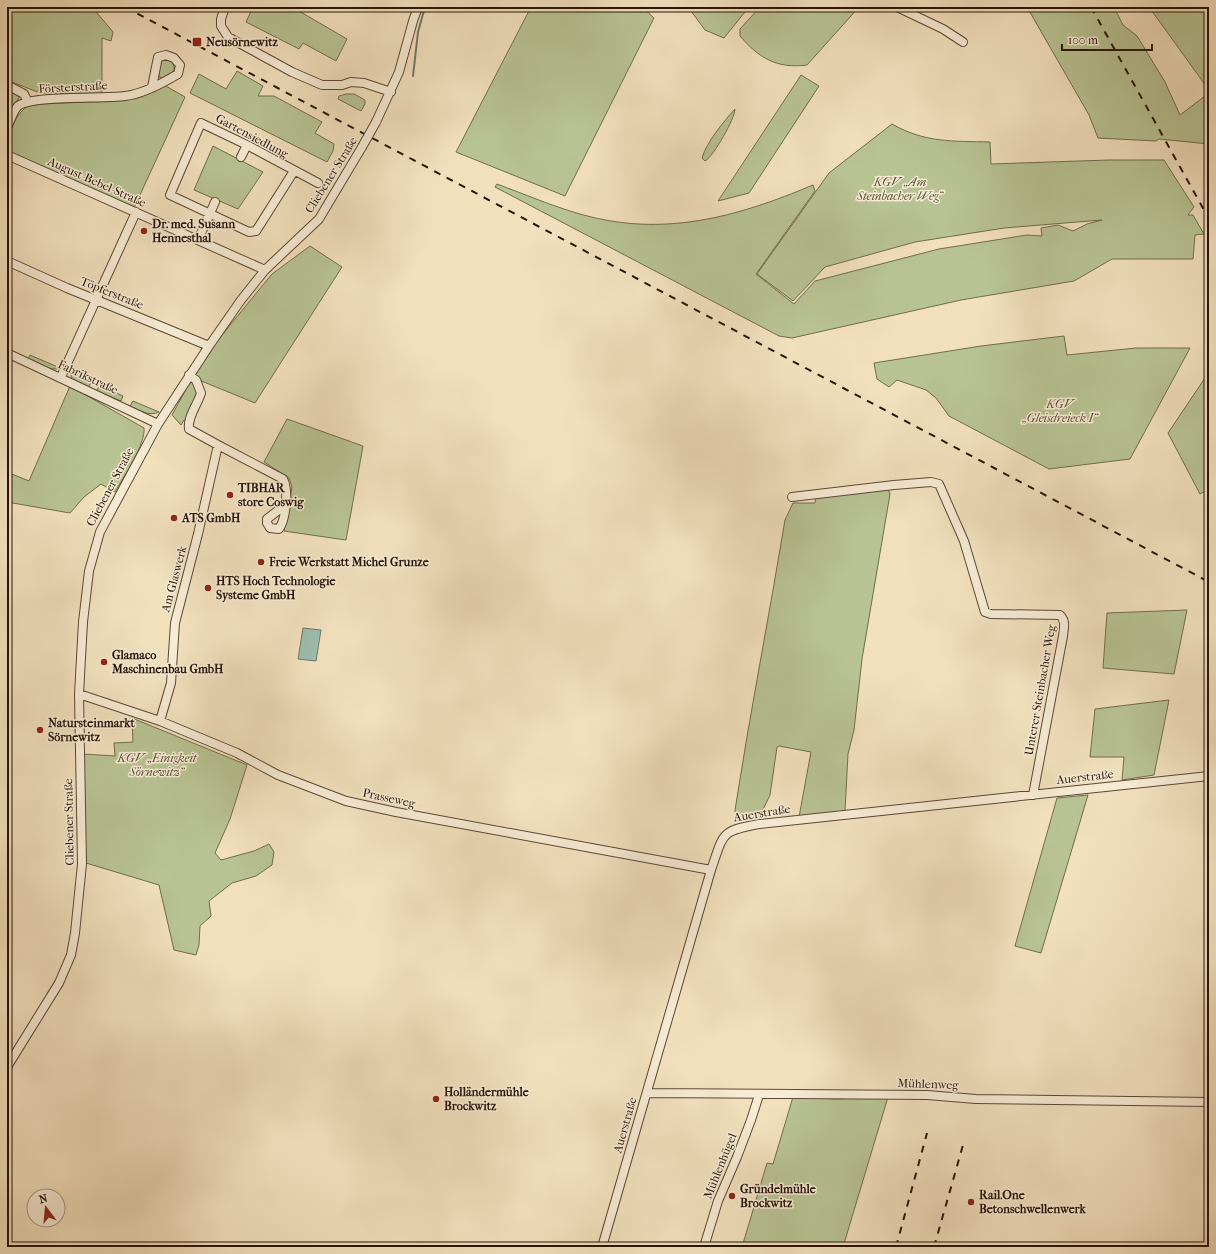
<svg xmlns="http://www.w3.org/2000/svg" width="1216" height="1254" font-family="'IM FELL French Canon',serif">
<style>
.green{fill:#b8c393;stroke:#706c4d}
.water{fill:#9cbdac;stroke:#6d796a}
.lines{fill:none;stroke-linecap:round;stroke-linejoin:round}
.stream{stroke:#6d796a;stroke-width:2}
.minor-casing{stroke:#5a4734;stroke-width:10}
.minor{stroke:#f7ebd4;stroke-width:8}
.rail{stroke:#271407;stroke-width:2;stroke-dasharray:7 7;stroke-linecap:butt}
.minor-bridge-casing{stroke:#5a4734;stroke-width:10;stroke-linecap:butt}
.minor-bridge{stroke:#f7ebd4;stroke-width:8}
.poi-dot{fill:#8f2418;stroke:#f7ebd4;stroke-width:1.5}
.labels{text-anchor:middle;stroke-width:3;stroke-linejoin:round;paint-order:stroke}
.poi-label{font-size:12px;font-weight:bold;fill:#271407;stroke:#f7ebd4;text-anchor:start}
.street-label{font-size:12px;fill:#271407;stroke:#f7ebd4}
.park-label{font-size:12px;font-style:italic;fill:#5a5138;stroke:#f7ebd4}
</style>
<rect width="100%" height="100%" fill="#f2e0bd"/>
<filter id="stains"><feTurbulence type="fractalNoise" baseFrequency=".005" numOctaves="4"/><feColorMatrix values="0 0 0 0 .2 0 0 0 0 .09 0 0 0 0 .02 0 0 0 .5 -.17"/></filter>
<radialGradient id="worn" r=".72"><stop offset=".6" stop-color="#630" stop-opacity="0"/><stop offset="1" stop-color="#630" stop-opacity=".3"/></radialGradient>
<!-- green -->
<path class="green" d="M7,7h85l21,25 -2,9 -9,-3v56l-62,-1 -33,-13z
M253,7h39l55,32 -11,22 -33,-18 -4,6 -53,-27z
M531,7h111l12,11 -89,178 -109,-44z
M688,7h61l-25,31 -19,-8z
M760,7h99l-52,58c-30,4 -48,-7 -67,-29v-7z
M1027,7h87l9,18 14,11 28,46 15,33 29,-22v51l-50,-5 -3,2 -58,-3 -9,-23z
M1149,7h60v82l-3,-3z
M169,58l5,7v6l-12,7 -3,-1 -1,-13 4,-5z
M237,71l26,15 -5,10h16l48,26 -7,11 19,11 -1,7 -6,11 -137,-69 9,-19 27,15z
M801,75l18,11 -70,107 -31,8z
M164,85l21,12 -51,111 -127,-56c0,-14 6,-34 18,-44 3,-2 8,-3 12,-4l79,-3 25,-6z
M7,87l12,7v4l-12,19z
M346,94h8l11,6v4l-4,7 -23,-12 1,-3z
M735,109c0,9 -21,47 -30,52l-3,-3c4,-15 22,-37 33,-49z
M892,124c33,19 61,17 98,18l1,22 118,-4h55l30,47 -6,8h5l11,19 -9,1 -2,24h-81l-38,22 -113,19 -169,38 -13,-2 -284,-149 2,-3c27,10 55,22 83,30 83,24 157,3 233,-29l2,6 -59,83 38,30 21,-23 124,-32 88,-14 15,1 -1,-8 17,-3 15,6 14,-7 15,-4 -98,8 -89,14 -90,25 -32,34 -36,-27 72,-101z
M213,146l50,26 -25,37 -44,-19z
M310,246l32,21 -87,136 -56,-23 -4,-7 27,-38 50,-61z
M1064,336l3,19 69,-7h54l-60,111 -81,10 -100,-53 -13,-18 -10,-8 -29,-10 -8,7 -12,-8 -3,-16 107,-17z
M30,355l30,13c-10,4 -23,-5 -32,-9z
M70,372l21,10 -2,5 -17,-8z
M1209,372v117l-9,5 -32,-61z
M191,380l8,13 -13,28 -2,-1 -3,5 -9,-10z
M99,385l24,11 -2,5 -24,-10z
M70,386l74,42c2,15 -21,50 -29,64l-14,-8 -17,13 -14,16 -63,-11v-30l22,9z
M133,401l26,11c-9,5 -20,-2 -29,-6z
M287,419l76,27 -17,94 -62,-9 8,-44 -3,-9 -25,-16z
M886,484l4,10 -28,165 -8,71 -6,24 -3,57 -46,6 12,-65 -32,-6 -2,1 -7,48 -11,23 -23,1 -1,-9c15,-97 34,-193 50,-290l8,-17h22l1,-9z
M1187,610l-13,64 -71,-6 4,-55z
M1169,700l-15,75 -32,5 2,-23h-34l5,-48z
M132,718l115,47 -17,54 -15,34 6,7 33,-9 15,-7 5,8 -2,13 -16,11 -24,7 -23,18 2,15 -11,10 -1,19 -3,10 -22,-5 -15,-65 -73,-22 -3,-109 32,2 -1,-13 19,-1z
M1088,795l-47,158 -26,-7 42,-148z
M793,1097l43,2 52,-2 -45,150h-101l25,-84 6,1z"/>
<!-- water -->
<path class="water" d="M303,628l18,2 -5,31 -18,-2z"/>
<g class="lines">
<!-- stream -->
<path class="stream" d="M413,76l5,-44 7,-25"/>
<defs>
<path id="minor" d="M225,7l-4,12v7l7,11 64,35 30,13h20l9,-3 13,1 27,9
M897,7l46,22 20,13
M7,85l17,9 4,8
M376,122l23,-50 14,-51 5,-14
M7,128c3,-7 6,-17 11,-22 13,-11 85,-7 107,-10 18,-2 38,-13 53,-22l2,-9 -6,-7 -8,-3 -8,2 -6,30
M7,155l258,115
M241,157l6,-12
M294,171l-38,60 -7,1 -79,-37 31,-72 46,22 71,38
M198,240l17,-38
M7,261l60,27 142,58
M7,353l151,71
M189,375l7,5 5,13c-3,11 -14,24 -12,36l29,16
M61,377l75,-165
M792,497l102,-12 37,-3 8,2 25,57 21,71 6,2 69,1c6,6 4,12 3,21l-30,159
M79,694l81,27 77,32 41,22 68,26 50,11 315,58
M160,721l11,-38 4,-60 23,-89 20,-89 65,34c6,11 3,40 -4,50l-9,-1 -3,-5v-4l18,-14
M7,1067l52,-84 12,-28 4,-22 7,-69 -3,-170 4,-72 6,-51 11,-39 58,-108 51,-78 32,-46 24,-30 54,-51 43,-72
M647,1093l280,2 49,4 233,3
M602,1247l109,-377c13,-37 9,-39 48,-46l450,-48
M704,1247l14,-46 19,-44 14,-37 8,-25"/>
</defs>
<!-- minor casing -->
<use href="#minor" class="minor-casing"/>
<!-- minor -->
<use href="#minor" class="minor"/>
<!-- rail -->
<path class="rail" d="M125,7l1084,575
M1091,7l118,212
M896,1247l31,-114
M934,1247l29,-102"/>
<defs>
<path id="minor-bridge" d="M362,147l14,-25"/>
</defs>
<!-- minor-bridge casing -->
<use href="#minor-bridge" class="minor-bridge-casing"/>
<!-- minor-bridge -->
<use href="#minor-bridge" class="minor-bridge"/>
</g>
<!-- markers -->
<g class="poi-dot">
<rect x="192" y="37" width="10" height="10" rx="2"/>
<circle cx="144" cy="231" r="4"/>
<circle cx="230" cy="495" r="4"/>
<circle cx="174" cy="518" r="4"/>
<circle cx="261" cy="562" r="4"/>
<circle cx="208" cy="588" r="4"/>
<circle cx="104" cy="662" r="4"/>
<circle cx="40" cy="730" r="4"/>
<circle cx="436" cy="1099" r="4"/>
<circle cx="732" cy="1196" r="4"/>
<circle cx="971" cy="1202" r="4"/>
</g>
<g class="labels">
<!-- poi labels -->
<g class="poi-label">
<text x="206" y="46">Neusörnewitz</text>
<text x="152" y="228">Dr. med. Susann<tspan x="152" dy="14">Hennesthal</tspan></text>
<text x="238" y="492">TIBHAR<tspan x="238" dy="14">store Coswig</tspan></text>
<text x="182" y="522">ATS GmbH</text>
<text x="269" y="566">Freie Werkstatt Michel Grunze</text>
<text x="216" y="585">HTS Hoch Technologie<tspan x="216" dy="14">Systeme GmbH</tspan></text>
<text x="112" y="659">Glamaco<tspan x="112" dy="14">Maschinenbau GmbH</tspan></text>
<text x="48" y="727">Natursteinmarkt<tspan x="48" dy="14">Sörnewitz</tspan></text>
<text x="444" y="1096">Holländermühle<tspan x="444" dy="14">Brockwitz</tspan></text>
<text x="740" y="1193">Gründelmühle<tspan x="740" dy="14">Brockwitz</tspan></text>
<text x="979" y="1199">Rail.One<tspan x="979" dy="14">Betonschwellenwerk</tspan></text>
</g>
<!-- street labels -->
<g class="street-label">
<text transform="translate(73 87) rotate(-3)" y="4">Försterstraße</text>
<text transform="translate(252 136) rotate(28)" y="4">Gartensiedlung</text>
<text transform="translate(331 175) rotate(-58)" y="4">Cliebener Straße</text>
<text transform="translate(97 182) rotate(24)" y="4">August-Bebel-Straße</text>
<text transform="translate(112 293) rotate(22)" y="4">Töpferstraße</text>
<text transform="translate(88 377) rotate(25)" y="4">Fabrikstraße</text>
<text transform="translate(110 487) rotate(-62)" y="4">Cliebener Straße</text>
<text transform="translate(174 579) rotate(-75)" y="4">Am Glaswerk</text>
<text transform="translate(1040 690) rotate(-80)" y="4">Unterer Steinbacher Weg</text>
<text transform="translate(1085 777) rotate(-6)" y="4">Auerstraße</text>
<text transform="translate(389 798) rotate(12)" y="4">Prasseweg</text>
<text transform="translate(762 813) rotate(-9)" y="4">Auerstraße</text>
<text transform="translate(69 822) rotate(-91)" y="4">Cliebener Straße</text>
<text transform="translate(928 1084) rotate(2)" y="4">Mühlenweg</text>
<text transform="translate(625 1125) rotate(-74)" y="4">Auerstraße</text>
<text transform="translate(720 1166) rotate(-68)" y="4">Mühlenhügel</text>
</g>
<!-- park labels -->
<g class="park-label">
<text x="900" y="186">KGV „Am<tspan x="900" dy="14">Steinbacher Weg“</tspan></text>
<text x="1060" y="408">KGV<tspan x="1060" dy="14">„Gleisdreieck I“</tspan></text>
<text x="157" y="762">KGV „Einigkeit<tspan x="157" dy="14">Sörnewitz“</tspan></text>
</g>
</g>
<!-- margin -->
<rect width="1216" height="1254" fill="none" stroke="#f2e0bd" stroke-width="24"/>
<rect x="8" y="8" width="1200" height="1238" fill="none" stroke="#271407" stroke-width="2"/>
<rect x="12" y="12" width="1192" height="1230" fill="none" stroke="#271407"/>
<!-- north arrow -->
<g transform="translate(46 1208) rotate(344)"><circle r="19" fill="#f7ebd4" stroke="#a49582"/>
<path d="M0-3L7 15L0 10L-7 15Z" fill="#8f2418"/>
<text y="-6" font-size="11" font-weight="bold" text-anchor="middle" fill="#271407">N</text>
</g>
<!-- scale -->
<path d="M1062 44v6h90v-6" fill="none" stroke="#271407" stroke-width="2"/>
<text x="1068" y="44" font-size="12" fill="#271407" stroke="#f7ebd4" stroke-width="3" paint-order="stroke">100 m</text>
<rect width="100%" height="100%" filter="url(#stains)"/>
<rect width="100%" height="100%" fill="url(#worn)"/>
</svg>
